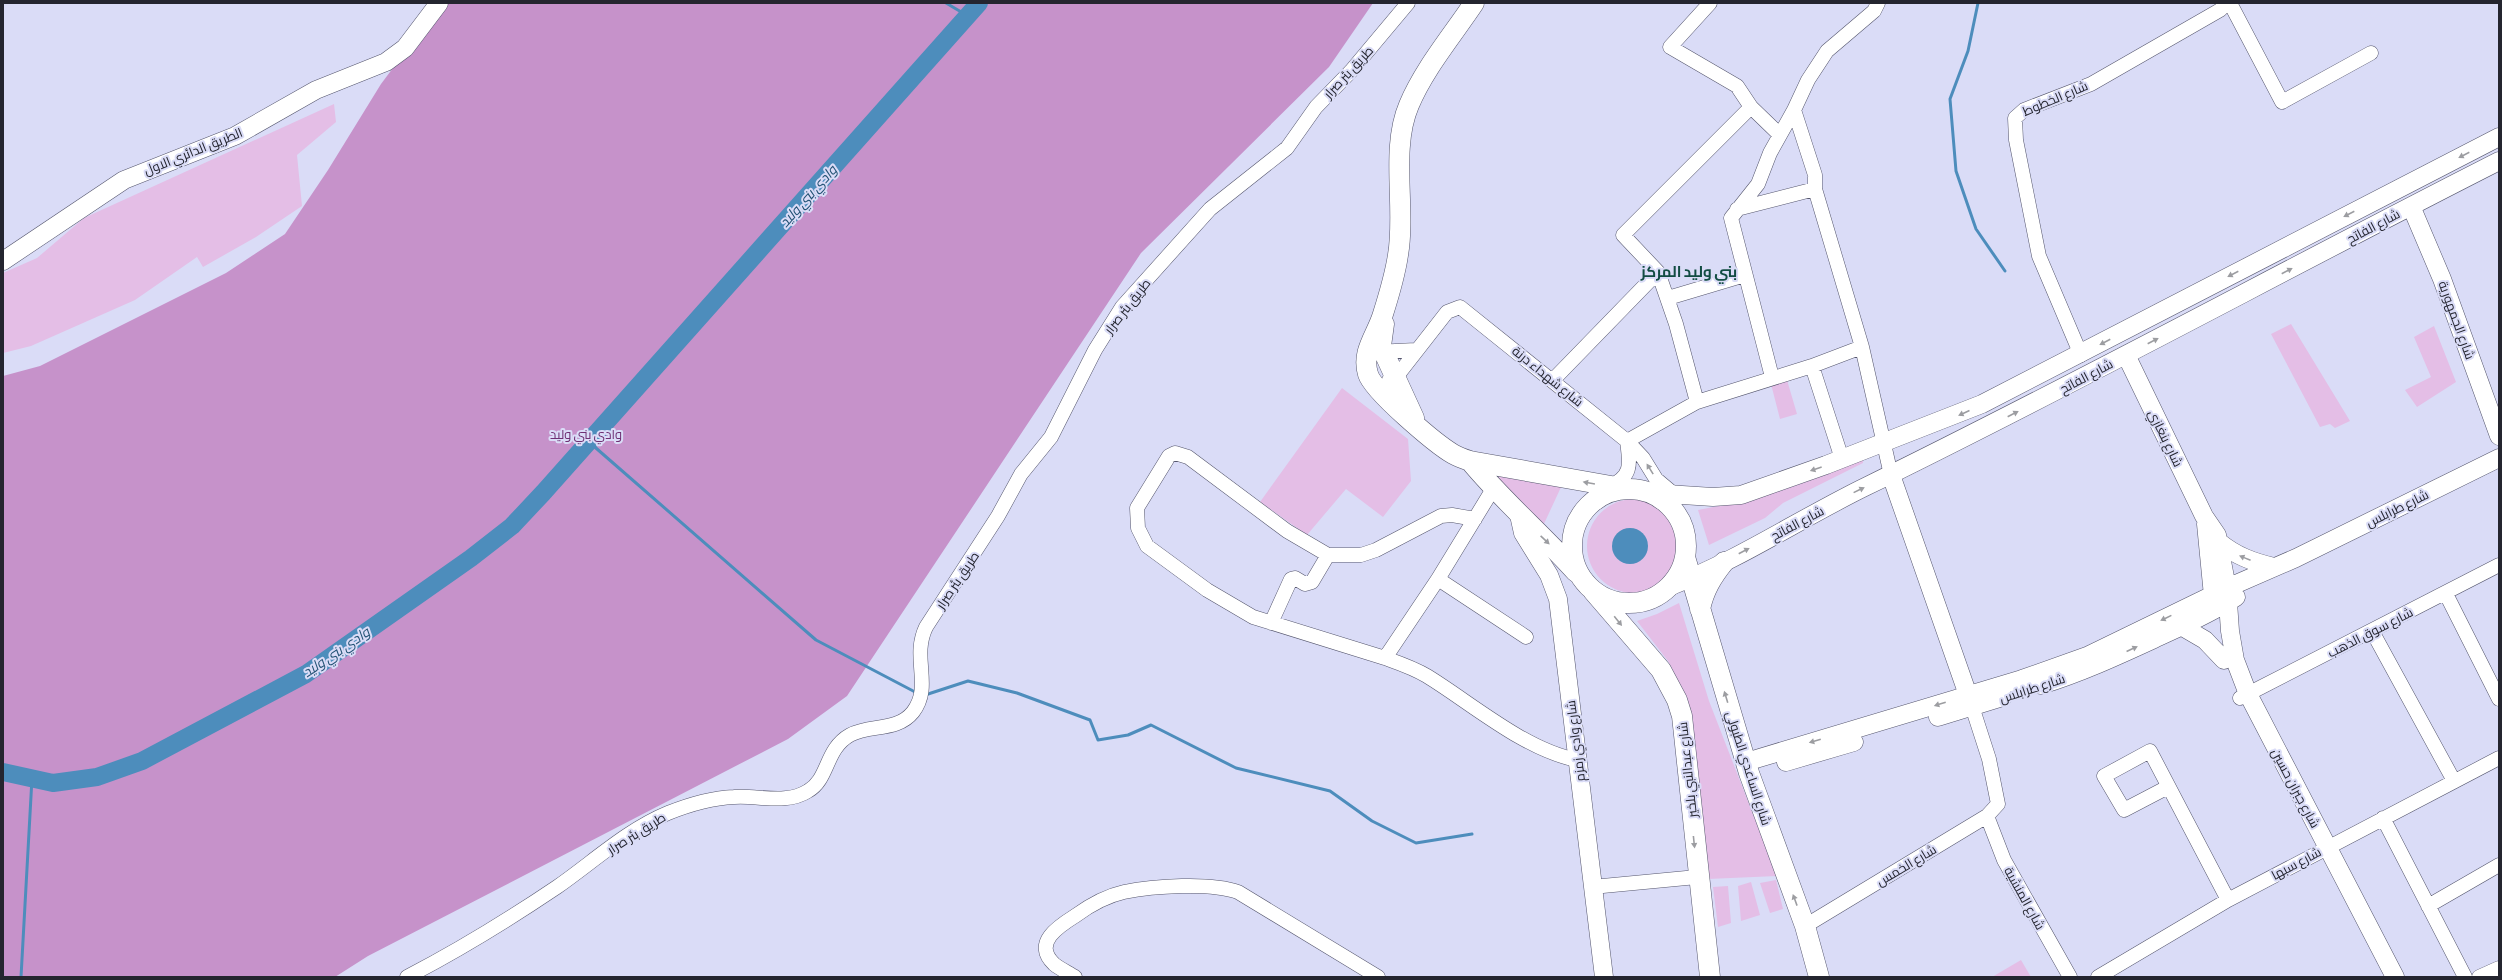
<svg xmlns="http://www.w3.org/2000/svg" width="2502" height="980" font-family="'Sofia Sans Condensed',Cairo,sans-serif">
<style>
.green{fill:#e4bee6}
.forest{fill:#c692ca}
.water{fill:#4d8dbc}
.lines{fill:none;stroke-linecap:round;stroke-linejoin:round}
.stream{stroke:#4d8dbc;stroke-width:3}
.river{stroke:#4d8dbc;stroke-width:18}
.minor-casing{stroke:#55566d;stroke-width:15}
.major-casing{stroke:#55566d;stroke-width:19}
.highway-casing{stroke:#55566d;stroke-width:21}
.minor{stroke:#fff;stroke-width:14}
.major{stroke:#fff;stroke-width:18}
.highway{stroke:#fff;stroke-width:20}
.oneway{fill:#9c9da1}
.labels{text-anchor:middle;stroke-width:4;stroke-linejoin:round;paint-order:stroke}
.street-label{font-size:13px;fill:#24252f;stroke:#dadcf7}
.park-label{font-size:13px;fill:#6e3073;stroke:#dadcf7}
.water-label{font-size:14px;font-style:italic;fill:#215173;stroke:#dadcf7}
.quarter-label{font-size:15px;font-weight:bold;fill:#124c43;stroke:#dadcf7}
</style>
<rect width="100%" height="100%" fill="#dadcf7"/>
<!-- green -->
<path class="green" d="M334,104l2,18 -39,33 5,51 -46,31 -53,30 -6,-10 -62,43 -104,46 -28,7v-80l34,-15 47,-40z
M2291,324l59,97 -15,7 -5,-4 -10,3 -49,-93z
M2434,326l22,56 -39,25 -12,-17 26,-13 -17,-40z
M1787,380l10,34 -17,5 -9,-35z
M1342,388l66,51 3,42 -28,36 -37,-28 -39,46 -47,-33z
M1863,458v5l-80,40 -18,15 -56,27 -11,-35 46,-9z
M1493,475l69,10 -19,41z
M1587 546a47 47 0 1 1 94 0a47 47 0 1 1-94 0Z
M1679,603l30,98 68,175 -69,3 -26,-190 -14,-28 -31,-40 20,-7z
M1776,880l7,29 -13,4 -10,-30z
M1751,882l9,33 -19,6 -3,-35z
M1728,886l3,37 -13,4 -5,-40z
M2021,960l10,17h-39z"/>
<!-- forest -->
<path class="forest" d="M435,3h938l-44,64 -188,186 -294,443 -59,43 -420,217 -33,21h-332v-601l37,-10 186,-93 59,-39 43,-64 53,-86 45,-60z"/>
<!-- water -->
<path class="water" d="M1612 546a18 18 0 1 1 36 0a18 18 0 1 1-36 0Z"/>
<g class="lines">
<!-- stream -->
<path class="stream" d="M946,3l22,13
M1978,3l-10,48 -18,48 6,72 20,58 29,42
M589,442l227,198 101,53
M925,695l43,-14 49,12 73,27 8,20 30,-5 23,-10 85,43 94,23 42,30 44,22 56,-9
M21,977l11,-199"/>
<!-- river -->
<path class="river" d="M3,772l50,11 44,-6 45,-16 164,-87 165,-116 41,-32 31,-33 436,-490"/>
<defs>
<path id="minor" d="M1710,3l-40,44 67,39 14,21 29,28
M1878,3l-4,8 -47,40 -19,29 -14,30 21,65v14l47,158 29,128
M2230,3l52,99 89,-49
M1737,209l78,-20
M1668,298l77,-23
M1375,352l41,-2
M2081,355l-42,-99 -23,-116 -1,-22 9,-8 67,-26 129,-74 7,-7
M1812,366l30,93
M1772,377l-41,-159 27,-34 12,-31 24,-43
M1389,380l8,-4 50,-64 13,-5 167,134 16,17 13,21 19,16
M1553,380l105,-108
M1697,402l-21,-78 -18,-52 -35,-37 128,-128
M1627,441l70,-39 115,-36 50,-19
M1609,487c24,-11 21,-23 18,-46
M1493,489l-55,90 -53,79c14,5 29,10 42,18 44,27 98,74 150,84
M1438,579l88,58
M2446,594l53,105
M1271,623l20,-44 4,-1 10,6 7,-2 16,-27
M2372,631l82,150
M1385,658l-132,-41 -46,-27 -60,-44 -9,-18 -1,-20 32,-52 6,-3 13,4 99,74 41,24h33l15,-5 65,-34 11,-1 23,4
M2240,698l259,-133
M2168,787l-44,23 -20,-34 46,-25 78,149
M1987,816l17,44 66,117
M2383,818l82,159
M1592,887l105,-10
M2428,906l71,-41
M1805,926l182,-110 11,-12 -9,-45 -20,-62
M407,977c52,-27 101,-57 150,-90 36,-25 70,-57 111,-74 20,-8 44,-15 66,-16 24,-2 52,8 74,-6 21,-12 17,-42 42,-56 20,-11 47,-3 63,-23 20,-26 -2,-54 13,-85l72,-111 23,-42 30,-37 44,-87 27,-43 88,-98 77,-61 29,-41 35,-36 57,-68
M1075,977c-6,-4 -15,-8 -21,-13 -22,-21 5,-38 21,-48 15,-11 31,-20 49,-24 29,-6 87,-10 114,0l140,85
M2098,977l130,-77 271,-142
M2479,977l20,-9"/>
<path id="major" d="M2411,206l31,73 57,157
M3,261l121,-81 111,-44 81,-46 70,-28 19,-14 34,-45
M2126,355l78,161 13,19 10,53 3,43 5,29 13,34 147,283
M1891,475l77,220
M1651,493l62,4 28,-2 85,-30 156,-61 517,-267
M1519,515l4,18 26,42 9,24 46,378
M2206,524l8,82
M2219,542c17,14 34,20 55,25
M1671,586c68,-26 130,-68 196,-100 213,-104 421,-218 632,-325
M2181,626l24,14 19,20
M2041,685c39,-12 76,-29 113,-46 28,-13 56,-25 82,-42
M1938,717l65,-20
M1746,762l276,-83 65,-23 140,-68 69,-30 203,-100
M1786,762l68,-20"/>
<path id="highway" d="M1474,3c-22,33 -50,66 -65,102 -19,44 -3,103 -11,150 -3,20 -9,40 -15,59 -6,21 -22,37 -15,60 5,17 68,70 85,80 5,3 11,5 17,7l158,28
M1384,324l-3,22 33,72
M1470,461c33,40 72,73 106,111
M1572 546a57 57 0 1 1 114 0a57 57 0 1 1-114 0Z
M1685,557l64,216 56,153 14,51
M1593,591l68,79 16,30 5,16 28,261
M1700,609c4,-19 12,-32 24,-47"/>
</defs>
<!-- minor casing -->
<use href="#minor" class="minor-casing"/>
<!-- major casing -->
<use href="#major" class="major-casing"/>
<!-- highway casing -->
<use href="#highway" class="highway-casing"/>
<!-- minor -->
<use href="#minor" class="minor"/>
<!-- major -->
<use href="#major" class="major"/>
<!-- highway -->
<use href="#highway" class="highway"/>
</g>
<!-- one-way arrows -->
<defs><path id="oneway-solid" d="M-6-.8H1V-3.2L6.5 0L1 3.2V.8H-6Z"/></defs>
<g class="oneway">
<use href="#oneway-solid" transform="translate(2464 155) rotate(153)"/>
<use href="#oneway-solid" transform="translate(2349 214) rotate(153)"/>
<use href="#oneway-solid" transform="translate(2287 271) rotate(-28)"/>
<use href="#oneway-solid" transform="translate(2233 274) rotate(153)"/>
<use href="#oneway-solid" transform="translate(2153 341) rotate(-27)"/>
<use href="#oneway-solid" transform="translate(2105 342) rotate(152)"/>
<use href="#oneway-solid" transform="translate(1964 413) rotate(156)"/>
<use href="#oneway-solid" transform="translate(2013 414) rotate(-27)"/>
<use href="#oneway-solid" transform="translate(1650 469) rotate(-122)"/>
<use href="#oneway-solid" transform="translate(1816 469) rotate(161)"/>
<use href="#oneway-solid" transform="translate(1589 483) rotate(-170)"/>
<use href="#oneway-solid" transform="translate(1859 490) rotate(-26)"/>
<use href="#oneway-solid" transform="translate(1545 540) rotate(43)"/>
<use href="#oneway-solid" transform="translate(1744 551) rotate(-28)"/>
<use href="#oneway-solid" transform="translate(2245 558) rotate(-158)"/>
<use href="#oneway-solid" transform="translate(2166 618) rotate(154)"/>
<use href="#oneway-solid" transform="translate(1618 621) rotate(51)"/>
<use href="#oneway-solid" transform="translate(2132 649) rotate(-25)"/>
<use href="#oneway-solid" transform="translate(1726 697) rotate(-107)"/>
<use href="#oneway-solid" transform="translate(1940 704) rotate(163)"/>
<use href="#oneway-solid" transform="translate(1815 741) rotate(164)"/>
<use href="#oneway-solid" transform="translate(1694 842) rotate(84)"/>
<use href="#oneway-solid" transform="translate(1795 900) rotate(-110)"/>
</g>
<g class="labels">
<!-- street labels -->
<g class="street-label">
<text transform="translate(1348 72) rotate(-47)" y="5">طريق بئر صرار</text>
<text transform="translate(2055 98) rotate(-23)" y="5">شارع الخطوط</text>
<text transform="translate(193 151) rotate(-22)" y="5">الطريق الدائري الاول</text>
<text transform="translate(2373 226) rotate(-28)" y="5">شارع الفاتح</text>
<text transform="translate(1127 306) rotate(-52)" y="5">طريق بئر صرار</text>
<text transform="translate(2457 320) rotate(70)" y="5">شارع الجمهورية</text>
<text transform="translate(1548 376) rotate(39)" y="5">شارع شهداء درنة</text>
<text transform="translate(2086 376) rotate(-28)" y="5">شارع الفاتح</text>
<text transform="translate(2166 438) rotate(64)" y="5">شارع بنغازي</text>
<text transform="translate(2397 508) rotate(-26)" y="5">شارع طرابلس</text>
<text transform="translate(1797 523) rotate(-28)" y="5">شارع الفاتح</text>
<text transform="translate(957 580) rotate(-56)" y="5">طريق بئر صرار</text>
<text transform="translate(2370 632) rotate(-27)" y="5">شارع سوق الذهب</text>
<text transform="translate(2032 688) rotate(-18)" y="5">شارع طرابلس</text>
<text transform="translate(1575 741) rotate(-97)" y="5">شارع وادي زمزم</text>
<text transform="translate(1749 768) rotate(72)" y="5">شارع الساعدي الطبولي</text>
<text transform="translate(1687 770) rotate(-96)" y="5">شارع عبدالنبي بلخير</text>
<text transform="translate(2296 788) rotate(62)" y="5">شارع جبران حسين</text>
<text transform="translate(636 833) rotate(-32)" y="5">طريق بئر صرار</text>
<text transform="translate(2296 863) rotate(-28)" y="5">شارع سبها</text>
<text transform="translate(1906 865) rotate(-31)" y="5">شارع الخمس</text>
<text transform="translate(2025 898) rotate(61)" y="5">شارع المنشية</text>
</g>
<!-- park labels -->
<g class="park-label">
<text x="586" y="439">وادي بني وليد</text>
</g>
<!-- water labels -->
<g class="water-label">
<text transform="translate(808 196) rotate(-48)" y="5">وادي بني وليد</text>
<text transform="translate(336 652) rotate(-34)" y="5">وادي بني وليد</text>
</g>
<!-- quarter labels -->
<g class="quarter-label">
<text x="1689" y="277">بني وليد المركز</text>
</g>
</g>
<!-- border -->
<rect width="2502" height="980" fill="none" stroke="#24252f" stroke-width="8"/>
</svg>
